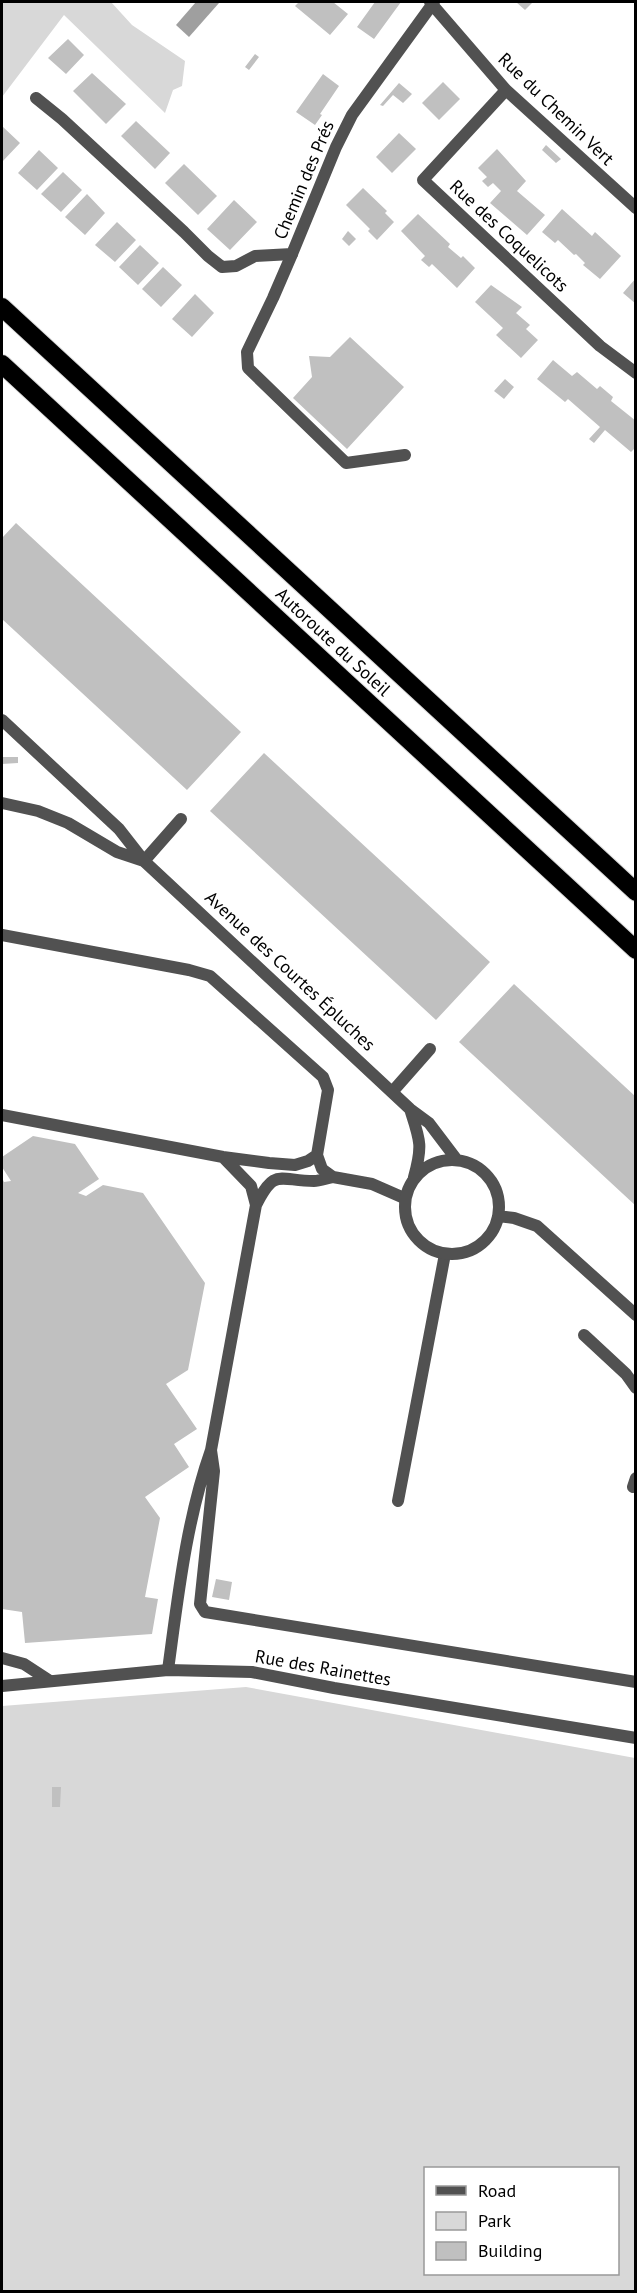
<svg xmlns="http://www.w3.org/2000/svg" width="637" height="2293" font-family="'PT Sans',sans-serif">
<style>
.green{fill:#d8d8d8;fill-rule:evenodd}
.water{fill:#9f9f9f}
.building{fill:#c0c0c0}
.lines{fill:none;stroke-linecap:round;stroke-linejoin:round}
.motorway-casing{stroke:#dbdbdb;stroke-width:20}
.service{stroke:#515151;stroke-width:12}
.minor{stroke:#515151;stroke-width:12}
.motorway{stroke:#000;stroke-width:18}
.labels{text-anchor:middle;stroke-width:5;stroke-linejoin:round;paint-order:stroke}
.street-label{font-size:18px;fill:#000;stroke:#fff}
</style>
<rect width="100%" height="100%" fill="#fff"/>
<!-- green -->
<path class="green" d="M2,2h109l21,23 53,36 -3,25 -9,4 -8,23 -101,-98 -62,82z
M246,1687l389,71v533l-633,1v-586zM426,2168h192v106h-192z"/>
<!-- water -->
<path class="water" d="M196,2l23,1 -30,34 -13,-12z"/>
<!-- building -->
<path class="building" d="M299,2h34l15,12 -18,21 -35,-29z
M375,2h26l-27,37 -17,-12z
M516,2h17l-8,8z
M68,39l16,16 -18,19 -18,-16z
M255,54l4,3 -10,13 -4,-3z
M92,73l34,31 -20,20 -33,-33z
M323,74l16,12 -19,28 2,1 -7,10 -19,-13z
M443,82l17,17 -21,21 -17,-17z
M399,83l13,11 -9,9 -10,-8 -10,11 -3,-1z
M136,121l34,32 -15,16 -34,-33z
M2,126l18,17 -18,19z
M399,133l17,16 -24,24 -16,-16z
M546,145l15,14 -5,4 -14,-13z
M497,149l29,32 -9,10 28,24 -18,20 -37,-32 11,-12 -8,-8 -5,4 -6,-6 5,-4 -9,-9z
M39,150l19,18 -21,22 -19,-17z
M184,164l33,32 -19,19 -33,-32z
M63,172l19,18 -21,22 -20,-18z
M363,188l24,23 -2,2 9,9 -17,18 -9,-9 2,-2 -24,-24z
M87,194l18,19 -20,22 -20,-18z
M234,200l23,22 -27,28 -23,-21z
M562,209l30,27 3,-4 26,24 -21,23 -17,-14 2,-2 -9,-9 -2,1 -16,-15 -3,3 -13,-11z
M418,214l32,30 -2,3 13,11 2,-2 12,12 -18,20 -25,-24 -3,3 -8,-7 4,-4 -24,-25z
M117,222l19,18 -21,22 -20,-17z
M348,231l8,8 -7,7 -7,-7z
M140,245l19,18 -21,22 -19,-18z
M163,267l19,18 -21,22 -19,-18z
M636,278v26l-13,-11z
M491,285l31,22 -6,6 14,12 -4,4 12,11 -17,18 -25,-23 7,-7 -28,-26z
M195,294l19,19 -22,24 -20,-18z
M350,337l54,50 -57,62 -54,-51 19,-21 -3,-21 21,1z
M553,360l19,16 5,-4 20,17 3,-3 13,11 -2,4 25,20v26l-5,5 -26,-22 -11,13 -5,-4 11,-12 -32,-28 -3,3 -28,-23z
M505,379l9,8 -10,12 -10,-8z
M16,523l225,209 -54,58 -185,-171v-81z
M264,753l226,209 -54,58 -226,-209z
M3,757h15v6l-16,1z
M514,984l122,113v109l-177,-164z
M33,1136l42,8 24,35 -21,14 8,3 17,-11 40,8 62,90 -17,87 -22,14 31,45 -23,15 15,23 -44,30 15,21 -15,79 13,2 -6,35 -127,9 -3,-31 -20,-3v-431l2,4 7,-1 -9,-14v-10z
M216,1579l16,3 -3,18 -17,-3z
M52,1787h9l-1,20h-8z"/>
<g class="lines">
<defs>
<path id="motorway" d="M2,307l634,585
M2,364l634,586"/>
</defs>
<!-- motorway casing -->
<use href="#motorway" class="motorway-casing"/>
<!-- service -->
<path class="service" d="M292,254l-19,44 -26,54 1,16 98,95 59,-8
M144,861l37,-42
M2,935l187,35 21,6 113,101 5,13 -11,65 5,14 11,8 39,7 32,14
M393,1091l37,-42
M2,1115l221,42 46,6 26,2 13,-4 9,-6
M223,1157l28,29 5,19
M584,1335l42,39 10,14
M211,1450l3,21 -14,133 5,8 431,70
M633,1487l3,-9
M398,1501l47,-247
M2,1658l22,6 26,17
M168,1670c10,-73 18,-149 43,-220l45,-245c19,-38 23,-24 58,-24 6,0 13,-3 19,-4"/>
<!-- minor -->
<path class="minor" d="M430,2l76,88 130,118
M506,90l-83,90 177,166 36,27
M36,98l26,21 122,113 24,24 14,11 14,-1 19,-10 37,-2 44,-107 16,-32 82,-113
M2,720l117,109 25,32 266,248 19,14 28,37
M2,803l36,8 30,12 49,29 27,9
M410,1109c10,31 13,36 4,68
M405 1207a47 47 0 1 1 94 0a47 47 0 1 1-94 0Z
M498,1216l16,2 23,8 99,89
M2,1686l166,-16 84,2 82,16 302,50"/>
<!-- motorway -->
<use href="#motorway" class="motorway"/>
</g>
<g class="labels">
<!-- street labels -->
<g class="street-label">
<text transform="translate(556 109) rotate(44)" y="6">Rue du Chemin Vert</text>
<text transform="translate(304 180) rotate(-67)" y="6">Chemin des Prés</text>
<text transform="translate(509 236) rotate(43)" y="6">Rue des Coquelicots</text>
<text transform="translate(333 642) rotate(43)" y="6">Autoroute du Soleil</text>
<text transform="translate(290 971) rotate(43)" y="6">Avenue des Courtes Épluches</text>
<text transform="translate(323 1668) rotate(10)" y="6">Rue des Rainettes</text>
</g>
</g>
<!-- border -->
<rect width="637" height="2293" fill="none" stroke="#000000" stroke-width="6"/>
<!-- legend -->
<rect x="424" y="2167" width="195" height="108" fill="#ffffff" stroke="#999999" stroke-width="1.5"/>
<rect x="436" y="2186" width="30" height="9" fill="#515151" stroke="#999999" stroke-width="1.5"/>
<text x="478" y="2197" font-size="18" fill="#000000">Road</text>
<rect x="436" y="2212" width="30" height="18" fill="#d8d8d8" stroke="#999999" stroke-width="1.5"/>
<text x="478" y="2227" font-size="18" fill="#000000">Park</text>
<rect x="436" y="2242" width="30" height="18" fill="#c0c0c0" stroke="#999999" stroke-width="1.5"/>
<text x="478" y="2257" font-size="18" fill="#000000">Building</text>
</svg>
